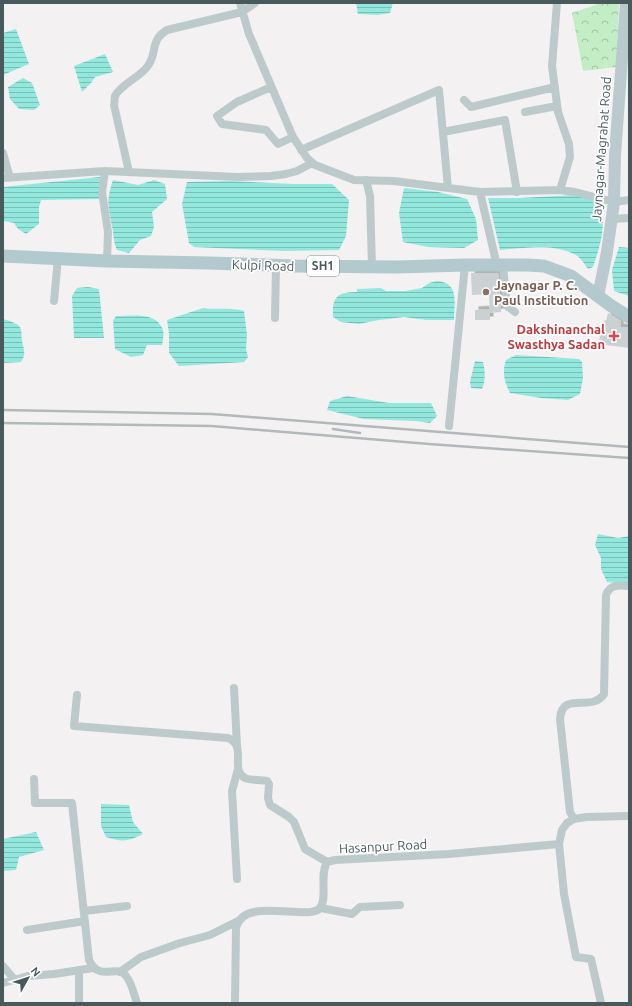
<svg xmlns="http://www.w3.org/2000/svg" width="632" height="1006" font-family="Ubuntu,sans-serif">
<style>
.park{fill:url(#park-crowns)}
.water{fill:url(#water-rules)}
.building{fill:#cbd0d2;filter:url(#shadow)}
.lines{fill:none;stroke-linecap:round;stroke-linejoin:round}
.minor{stroke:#bdcacc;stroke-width:8}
.secondary{stroke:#bbcace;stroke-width:12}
.primary{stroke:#b2c9ce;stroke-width:13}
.rail{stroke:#b3b8bb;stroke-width:2.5}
.education-dot{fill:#8d6e63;stroke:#fff;stroke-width:1.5}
.health-dot{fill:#e0444e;stroke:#fff;stroke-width:1.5}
.labels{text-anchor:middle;stroke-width:3.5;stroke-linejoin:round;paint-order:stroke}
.shield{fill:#fff;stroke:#808c8e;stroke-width:1}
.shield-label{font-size:12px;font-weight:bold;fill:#495a5d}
.street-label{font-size:13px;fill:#495a5d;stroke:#fff}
.education-label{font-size:13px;font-weight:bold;fill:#785e54;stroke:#fff;text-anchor:start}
.health-label{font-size:13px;font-weight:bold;fill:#be3a42;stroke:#fff;text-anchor:end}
</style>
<defs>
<pattern id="park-crowns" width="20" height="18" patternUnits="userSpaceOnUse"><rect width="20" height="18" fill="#c2edc5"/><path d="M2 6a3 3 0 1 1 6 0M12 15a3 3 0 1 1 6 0" fill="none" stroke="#a0c3a3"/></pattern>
<pattern id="water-rules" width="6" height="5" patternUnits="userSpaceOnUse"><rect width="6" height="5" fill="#92e8dd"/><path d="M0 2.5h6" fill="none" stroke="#79bfb6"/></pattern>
<filter id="shadow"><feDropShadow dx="3.5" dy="-3.5" stdDeviation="0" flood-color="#0004"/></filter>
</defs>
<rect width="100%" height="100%" fill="#f3f1f2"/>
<!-- park -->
<path class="park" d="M601,3h18l-3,64 -33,4 -11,-58z"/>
<!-- water -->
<path class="water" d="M356,3h37l-3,10 -13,2 -19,-1z
M16,29l13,35 -26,11v-42z
M105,54l8,18 -18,5 -4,6 -9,9 -8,-26z
M23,78l9,5 8,22 -6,5 -15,-1 -9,-10 -2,-12z
M100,177l-1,22 -58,1 -2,7v17l-13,10 -8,-5 -4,-6 -11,-2v-34z
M113,180l25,5 16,-5 11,4 2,15 -15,13 2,15 -3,9 -11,4 -11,13 -12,-3c-4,-8 -3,-16 -5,-24 -4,-22 -6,-24 1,-46z
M229,181l65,3h38l17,16 -3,36 -7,14 -55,1 -90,-4 -5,-4 -7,-39 5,-22z
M404,188l34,4 29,7 9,20 2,21 -14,8 -36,-1 -25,-5 -4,-29z
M575,195c5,1 11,2 15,4 23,14 9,49 3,68l-5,2c-3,-4 -7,-11 -12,-14 -22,-12 -52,-7 -76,-5l-12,-52h32z
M619,247l10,1v48l-15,-5 -2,-21z
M437,281c23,2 17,22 17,39h-28l-22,-3 -25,3 -20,4 -18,-2 -8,-5c-1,-20 4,-25 24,-25v-3l24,-1 5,3h19l17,-3 7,-5z
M88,287l11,2 5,49h-30l-2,-42 5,-8z
M203,308c14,2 28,-1 41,3l3,24 -1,14 2,8 -4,5 -65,4 -10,-13v-19l-2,-14z
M116,316c15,0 41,-5 47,14 1,4 0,10 -1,15h-15l-4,10 -12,2 -16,-8 -2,-28z
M3,319c6,2 17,4 18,11 1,4 0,7 1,10 1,9 5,13 -1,22l-18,1z
M516,355l63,4 3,3 1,16 -3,16 -12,6 -27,-2 -31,-5c-6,-12 -8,-21 -4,-33z
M475,361l8,1c2,9 3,17 -1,27l-11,-1 -1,-6z
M347,396l42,7h42l6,13 -7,7 -14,-2 -52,-2 -37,-9 3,-9z
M598,534l20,4 11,-2v47l-22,-1 -6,-13v-11l-6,-13z
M101,804l28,1 4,17 10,12c-16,8 -21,8 -37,3l-5,-11z
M36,832l8,18 -25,7 -3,13 -13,1v-32z"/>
<!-- building -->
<path class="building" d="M471,273h27l3,39 -11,1 -1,-19 -17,1z
M490,309v11h-15v-10z
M608,313l13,8 -1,6 9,1v20l-30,-4 2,-20 4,1z"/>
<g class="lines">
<!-- minor -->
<path class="minor" d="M240,3l9,31 44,103 14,21 8,7 39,15 40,1 86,11 80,-2 15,2 39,10 15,-2
M557,3l-5,63 6,46 11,32 1,13 -10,33
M271,87l-34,15 -20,14 5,8 44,6 12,14 15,-7
M464,100l7,7 84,-20
M525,112l32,-6
M443,132l62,-12 12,72
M301,150l138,-60 9,98
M3,153l7,25
M105,171l-3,21 6,40 -1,29
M129,172l-15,-67c1,-2 0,-6 1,-9 5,-11 25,-19 32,-29 11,-13 2,-26 20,-37l75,-18 13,-9
M3,178l102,-7 132,6 34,-1 15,-2 11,-3 15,-8
M366,180l4,16 2,71
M480,192l17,74
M611,219l18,-1
M503,266l4,40 8,6
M54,301l4,-43
M275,318l1,-53
M449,426l16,-161
M234,688l3,58
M77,695l-3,31 154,12c20,8 1,31 17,40 6,3 15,1 22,3l2,3 -1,14 2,7 19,12 5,5 11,27 22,13
M34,779l1,24h37l17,157c11,23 28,3 37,16 6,7 8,19 11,27
M574,819l-4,-7 -10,-93c2,-29 32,-6 44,-25l2,-99c4,-11 13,-10 23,-9
M237,879l-5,-88 6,-22
M321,908l31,6 8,-7 40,-2
M84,911l43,-5
M27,930l58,-9
M3,966l12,14
M79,970v33
M120,972l21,-15 39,-14 30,-8 28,-14
M3,983l25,-7 26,-2 39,-6
M235,1003l1,-75c7,-33 73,-6 84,-20 8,-10 -1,-32 7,-46l8,-2 114,-6 110,-10
M601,1003l-10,-44 -15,-2 -12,-63 -5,-50 3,-14 5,-7 7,-4 13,-2 42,-1"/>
<!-- secondary -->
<path class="secondary" d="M598,296l9,-44 7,-50 1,-47 11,-152"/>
<!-- primary -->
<path class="primary" d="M3,256l104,5 103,2 85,3 102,1 68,-2h62l17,1 27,10 39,29 19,12"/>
<!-- rail -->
<path class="rail" d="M3,410l209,4 417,33
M3,423l209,3 217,18 200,14
M333,429l27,4"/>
</g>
<!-- markers -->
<circle class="education-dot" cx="486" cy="292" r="4"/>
<path class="health-dot" d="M612 330h4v4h4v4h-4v4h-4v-4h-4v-4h4z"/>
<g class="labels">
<!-- shield labels -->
<rect class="shield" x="307" y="256" width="32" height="20" rx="3"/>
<g class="shield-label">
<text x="323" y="270">SH1</text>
</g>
<!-- street labels -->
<g class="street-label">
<text transform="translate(601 149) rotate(-86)" y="5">Jaynagar-Magrahat Road</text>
<text transform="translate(263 265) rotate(2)" y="5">Kulpi Road</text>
<text transform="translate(383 846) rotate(-3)" y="5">Hasanpur Road</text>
</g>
<!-- education labels -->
<g class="education-label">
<text x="494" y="290">Jaynagar P. C.<tspan x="494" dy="15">Paul Institution</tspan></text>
</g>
<!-- health labels -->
<g class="health-label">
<text x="605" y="334">Dakshinanchal<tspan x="605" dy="15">Swasthya Sadan</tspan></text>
</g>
</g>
<!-- border -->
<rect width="632" height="1006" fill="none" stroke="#495a5d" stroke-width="8"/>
<!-- north arrow -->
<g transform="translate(28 978) rotate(51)" stroke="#ffffff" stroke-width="3" paint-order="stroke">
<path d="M0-3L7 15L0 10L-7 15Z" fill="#495a5d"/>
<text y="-6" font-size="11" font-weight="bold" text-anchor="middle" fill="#495a5d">N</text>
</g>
</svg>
